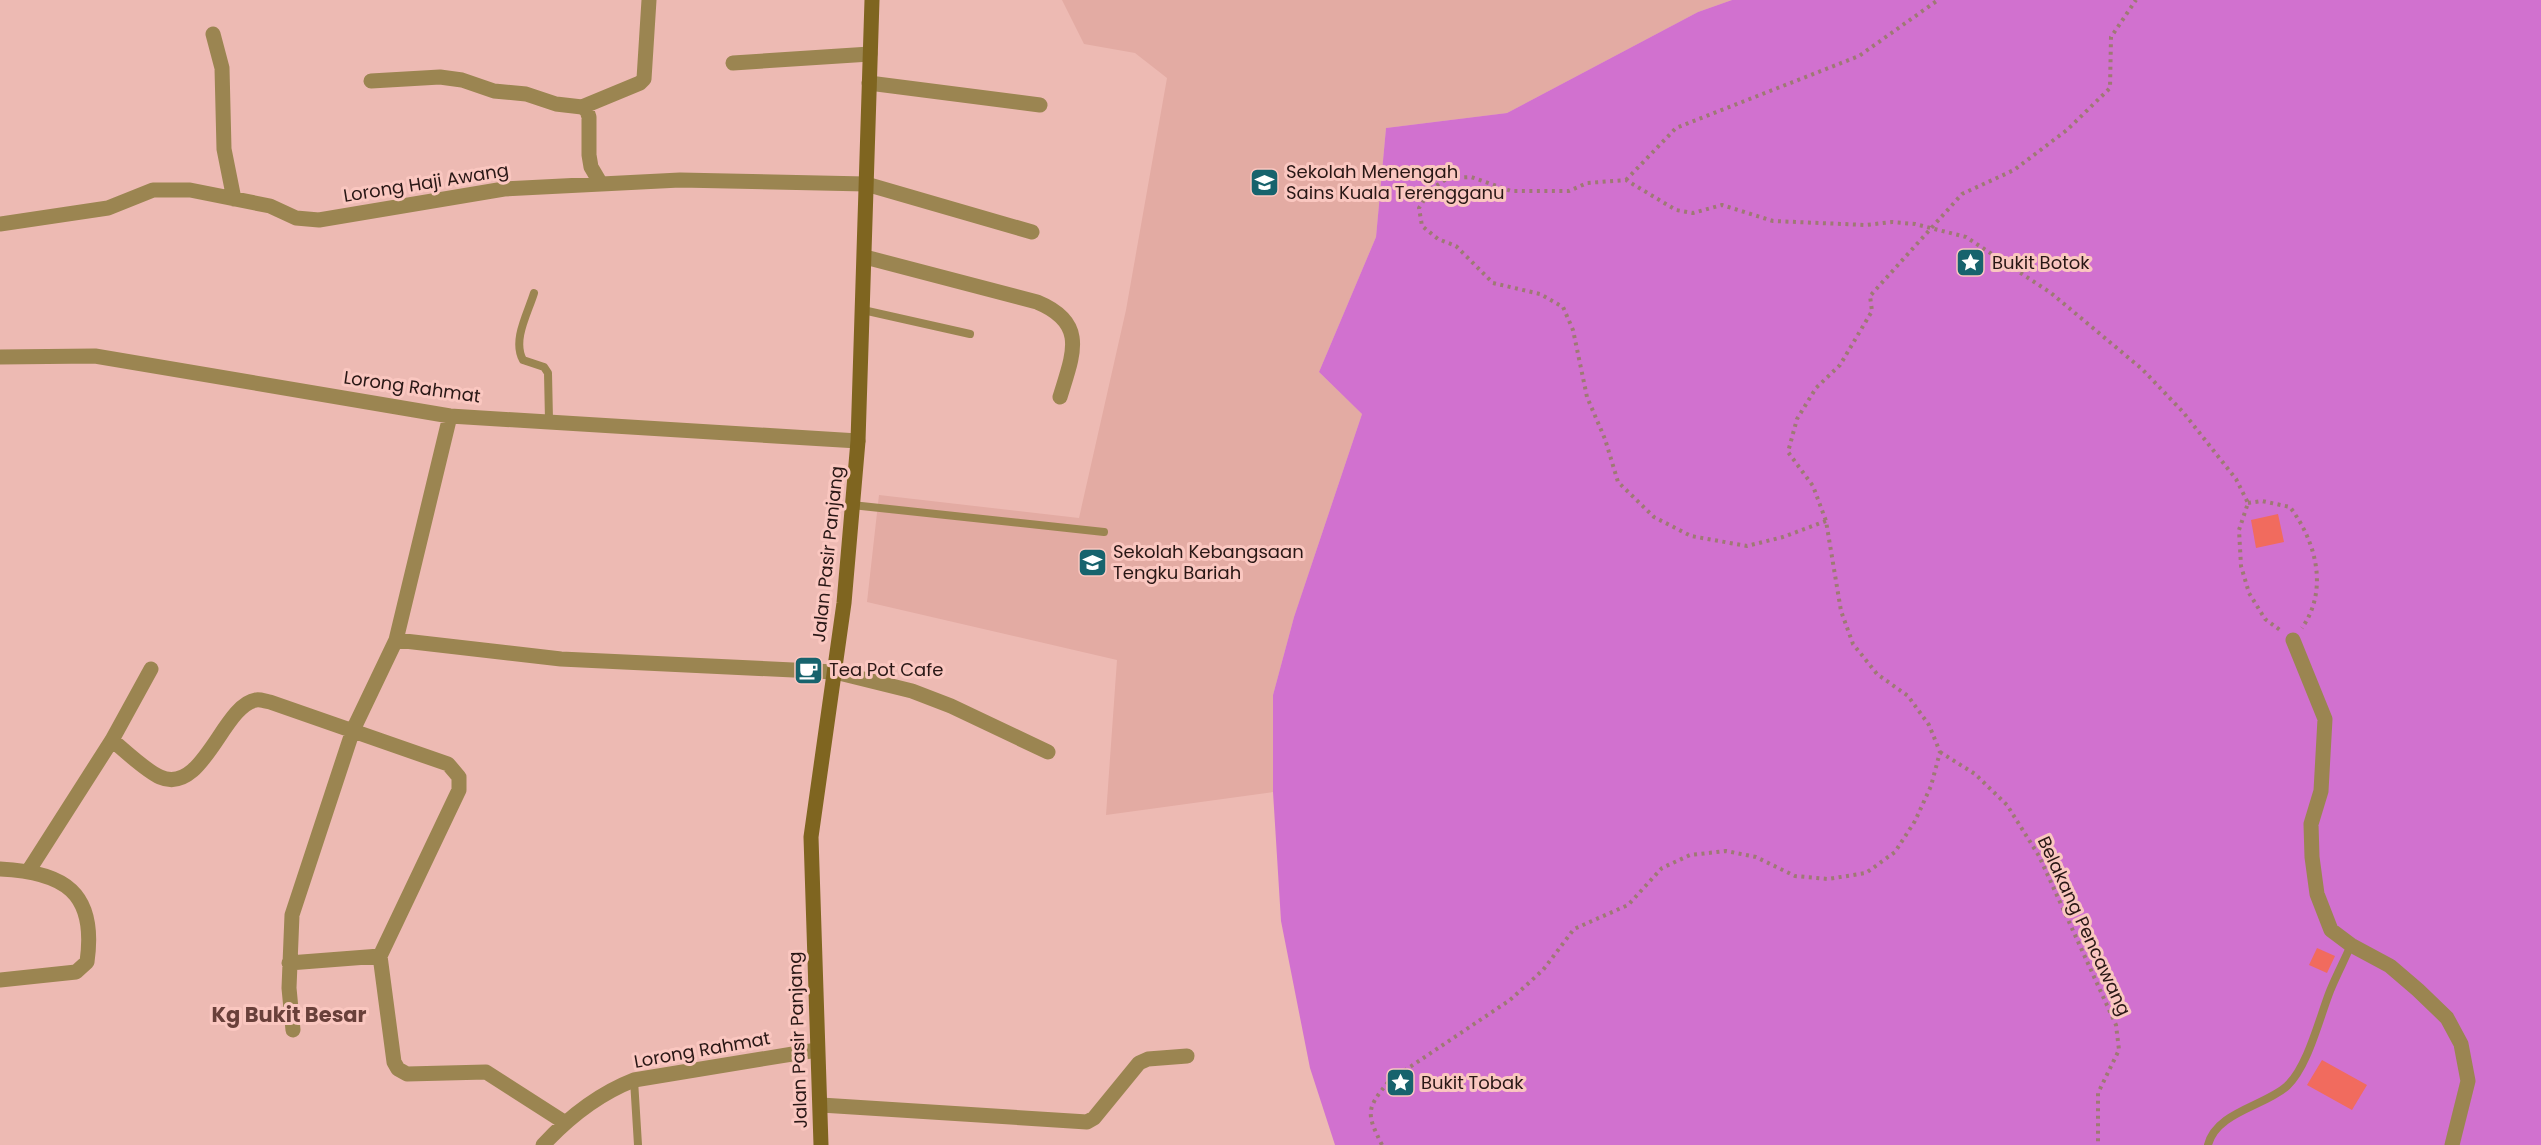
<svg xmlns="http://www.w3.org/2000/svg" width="2541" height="1145" font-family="Poppins,sans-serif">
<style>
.built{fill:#e3aba3}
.forest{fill:#d171cf}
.building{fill:#f16b5e}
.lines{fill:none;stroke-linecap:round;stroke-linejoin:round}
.path{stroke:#9e7974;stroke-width:4;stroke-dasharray:3 4.5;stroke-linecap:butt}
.lane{stroke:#9b8551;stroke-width:8}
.street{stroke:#9b8551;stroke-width:15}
.secondary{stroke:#7f6520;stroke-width:15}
.labels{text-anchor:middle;stroke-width:6;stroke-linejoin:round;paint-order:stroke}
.poi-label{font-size:18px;fill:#291715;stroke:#fac7c0;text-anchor:start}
.street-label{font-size:18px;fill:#291715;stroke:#fac7c0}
.quarter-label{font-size:21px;font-weight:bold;fill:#69403a;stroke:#fac7c0}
</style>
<rect width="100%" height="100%" fill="#edbab3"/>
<!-- built -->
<path class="built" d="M1062,0h670l-34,12 -191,101 -121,15 -10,109 -57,135 43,42 -68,203 -21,78v97l-167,23 11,-155 -250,-58 12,-107 200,23 47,-208 41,-232 -32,-25 -51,-9z"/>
<!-- forest -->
<path class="forest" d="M1732,0h809v1145h-1206l-25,-77 -29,-147 -8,-129v-97l21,-78 68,-203 -43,-42 57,-135 10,-109 121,-15 191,-101z"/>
<!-- building -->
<path class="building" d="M2278,514l6,28 -28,6 -5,-28z
M2317,948l18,8 -8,17 -18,-8z
M2322,1060l45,25 -15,25 -45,-25z"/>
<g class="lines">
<!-- path -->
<path class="path" d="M1626,180l50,-52 183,-72 79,-56
M2248,503l14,-2 28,6c26,35 39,82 12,121
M1826,521l-43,16 -36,9 -56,-10 -37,-19 -36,-35 -13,-43 -18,-42 -14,-67 -10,-23 -23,-13 -47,-11 -37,-37 -18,-7 -16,-13 -3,-18 12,-19 17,-11 23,-1 40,14h58l18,-8 39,-3 50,30 17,3 29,-8 51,16 93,4 26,-3 23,2 51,13 85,56 91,76 41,43 53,67 12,24 -9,27 2,36 8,27 16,26 15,11
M1940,752l35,22 32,31 32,51 77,169 3,25 -21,43v52
M1382,1145c-16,-32 -16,-36 7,-64l121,-81 33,-30 31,-41 54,-24 34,-37 28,-13 36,-4 30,6 39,19 33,3 38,-6 29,-21 20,-31 16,-35 9,-34 -11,-27 -21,-29 -31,-22 -24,-30 -12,-33 -15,-90 -13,-35 -25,-34 9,-33 19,-31 24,-23 32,-54 -2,-15 92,-102 52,-24 53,-40 43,-42 1,-51 25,-37"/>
<!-- lane -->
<path class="lane" d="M534,293c-6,20 -22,47 -11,67l21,7 4,6 1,47
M863,310l107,24
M852,505l252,27
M634,1080l4,65
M2208,1145c8,-33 57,-39 79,-59 21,-20 32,-67 43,-95 6,-15 14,-30 21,-46"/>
<!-- street -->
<path class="street" d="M213,34l9,34 2,81 10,50
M733,63l137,-9
M371,81l69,-4 22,3 32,11 32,3 30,10 26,3 5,4 2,6v38l2,12 10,17
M869,83l171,22
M582,107l58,-24 4,-4 5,-79
M0,224l108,-16 45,-18h37l80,16 26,12 23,2 185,-31 176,-9 186,4 166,48
M865,257l172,45c51,21 36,52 23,95
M0,357l95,-1 355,60 408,25
M396,640l165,19 274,13 77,19 39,15 97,46
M2293,640l32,79 -4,72 -10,33 1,33 5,37 14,36 20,15 39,21 28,24 29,28 14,26 7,37 -16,64
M112,740c12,10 34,31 48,37 43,19 63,-72 96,-77 4,-1 11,2 14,2l178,62 11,13v13l-79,166 -91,7
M0,869c64,3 97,23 87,93l-11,10 -76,8
M29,870l83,-130 39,-71
M380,956l14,106 4,7 9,5 79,-2 78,50
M293,1030l-4,-42 3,-73 61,-185 43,-90 54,-224
M821,1105l266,17 7,-4 45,-55 9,-4 39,-3
M543,1145c26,-28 55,-51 91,-65l183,-30"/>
<!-- secondary -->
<path class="secondary" d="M821,1145l-10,-308 33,-234 14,-162 14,-441"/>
</g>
<!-- icons -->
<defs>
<symbol id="school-square" viewBox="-11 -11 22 22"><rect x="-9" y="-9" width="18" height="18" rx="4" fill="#17636d" stroke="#fac7c0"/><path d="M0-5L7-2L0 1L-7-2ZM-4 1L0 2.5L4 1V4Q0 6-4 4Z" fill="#fff"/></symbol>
<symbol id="sight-square" viewBox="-11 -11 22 22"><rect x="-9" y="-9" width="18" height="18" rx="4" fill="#17636d" stroke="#fac7c0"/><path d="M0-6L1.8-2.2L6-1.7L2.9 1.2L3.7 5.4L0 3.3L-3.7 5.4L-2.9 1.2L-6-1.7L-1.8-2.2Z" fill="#fff"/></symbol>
<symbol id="cafe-square" viewBox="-11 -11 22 22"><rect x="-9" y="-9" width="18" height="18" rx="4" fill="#17636d" stroke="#fac7c0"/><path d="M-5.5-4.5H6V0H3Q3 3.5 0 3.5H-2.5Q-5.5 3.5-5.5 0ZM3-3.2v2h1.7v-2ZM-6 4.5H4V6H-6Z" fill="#fff"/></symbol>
</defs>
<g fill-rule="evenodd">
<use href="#school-square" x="1248" y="166" width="33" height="33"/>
<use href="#sight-square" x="1954" y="246" width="33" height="33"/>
<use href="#school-square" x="1076" y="546" width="33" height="33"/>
<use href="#cafe-square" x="792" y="654" width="33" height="33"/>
<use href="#sight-square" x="1384" y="1066" width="33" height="33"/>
</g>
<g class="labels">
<!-- poi labels -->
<g class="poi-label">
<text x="1286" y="178">Sekolah Menengah<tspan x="1286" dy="21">Sains Kuala Terengganu</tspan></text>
<text x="1992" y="269">Bukit Botok</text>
<text x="1113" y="558">Sekolah Kebangsaan<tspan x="1113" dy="21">Tengku Bariah</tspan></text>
<text x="829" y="676">Tea Pot Cafe</text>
<text x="1421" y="1089">Bukit Tobak</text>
</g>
<!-- street labels -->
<g class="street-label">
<text transform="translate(426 183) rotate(-9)" y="6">Lorong Haji Awang</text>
<text transform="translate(412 387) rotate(8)" y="6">Lorong Rahmat</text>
<text transform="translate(828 554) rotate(-84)" y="6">Jalan Pasir Panjang</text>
<text transform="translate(2084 926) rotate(65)" y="6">Belakang Pencawang</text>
<text transform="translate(798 1040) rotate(-92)" y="6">Jalan Pasir Panjang</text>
<text transform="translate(702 1050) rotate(-10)" y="6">Lorong Rahmat</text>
</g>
<!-- quarter labels -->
<g class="quarter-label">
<text x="289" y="1022">Kg Bukit Besar</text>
</g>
</g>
</svg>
